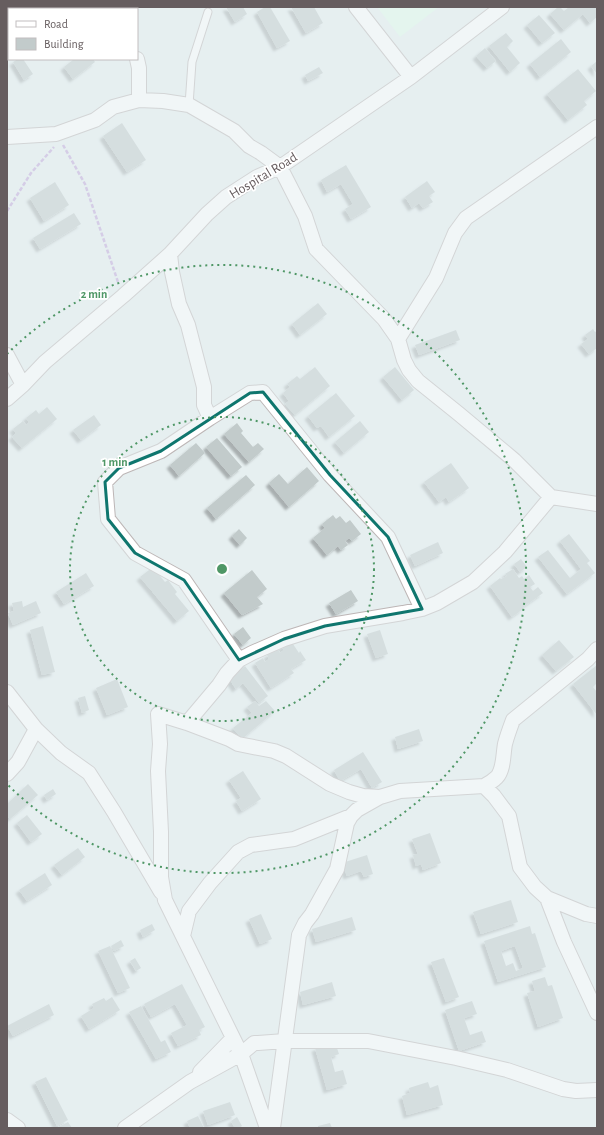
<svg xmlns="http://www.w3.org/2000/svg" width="604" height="1135" font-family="'Alegreya Sans',sans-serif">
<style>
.medical{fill:#e2fcec}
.building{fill:#c2cbcb;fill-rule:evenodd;filter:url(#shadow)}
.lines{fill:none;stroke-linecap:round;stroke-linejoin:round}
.service-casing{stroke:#bdb6b6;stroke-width:9}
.minor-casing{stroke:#bdb6b6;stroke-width:16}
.path{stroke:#c1a4da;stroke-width:2.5;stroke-dasharray:4 2;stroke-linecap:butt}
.service{stroke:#fff;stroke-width:7}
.minor{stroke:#fff;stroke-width:14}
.marked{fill:none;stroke:#0f766e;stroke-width:3;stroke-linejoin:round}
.ring{fill:none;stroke:#4f9766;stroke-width:2;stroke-dasharray:2 4}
.labels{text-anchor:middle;stroke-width:3.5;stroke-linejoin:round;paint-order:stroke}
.street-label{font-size:14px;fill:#665d5f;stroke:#fff}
.centre{fill:#4f9766;stroke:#fff;stroke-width:2}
.ring-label{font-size:12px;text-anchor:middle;font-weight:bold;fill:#4f9766;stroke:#fff;stroke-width:3.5;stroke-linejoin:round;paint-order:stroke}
</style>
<defs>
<filter id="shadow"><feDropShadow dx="-3.5" dy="3.5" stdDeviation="1" flood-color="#0004"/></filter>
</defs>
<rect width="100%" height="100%" fill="#e6eff0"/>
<!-- medical -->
<path class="medical" d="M377,7h62l-39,30z"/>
<!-- building -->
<path class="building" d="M226,7h17l4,7 -12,8z
M265,7h5l20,34 -13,7 -20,-36z
M291,7h23l9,16 -17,10z
M558,7h2l4,4 5,-4h28v10l-7,6 -7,-9 -19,16 -14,-16z
M539,15l16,18 -13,10 -15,-18z
M506,33l7,8 -6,6 13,16 -10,9 -21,-26z
M561,39l10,13 -31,25 -10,-13z
M485,48l11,13 -9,7 -11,-12z
M18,59h5l10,15 -9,6 -11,-18z
M74,59h19l2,3 -22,17 -9,-12z
M597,61v13l-6,-8z
M319,67l4,6 -15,8 -3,-6z
M578,69l18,22 -12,10 3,4 -19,15 -21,-26z
M122,123l24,37 -19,12 -24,-36z
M346,165l25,42 -20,12 -6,-10 8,-5 -12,-20 -14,8 -6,-12z
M427,181l8,11 -6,4 4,6 -10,6 -4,-5 -7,5 -7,-11z
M55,182l14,23 -25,16 -14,-23z
M74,213l7,11 -41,25 -7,-11z
M318,303l9,11 -27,21 -8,-11z
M593,329l2,3 2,-1v17l-8,6 -8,-10 7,-5 -3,-4z
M456,330l4,10 -41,15 -4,-10z
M315,367l15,19 -35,29 -10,-11 4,-3 -6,-8 7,-6 -3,-3 10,-8 3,3z
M395,367l19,23 -12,10 -19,-23z
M336,393l19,23 -26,21 -8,-11 -4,2 -9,-12z
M47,407l10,12 -35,29 -10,-11 4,-4 -3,-4 10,-8 3,4 3,-3 -3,-4 10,-8 3,4z
M94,415l7,10 -20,15 -8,-10z
M360,421l9,11 -25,21 -9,-11z
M237,423l6,8 -2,2 12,14 5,-4 6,6 -15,13 -25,-28z
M217,438l25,29 -11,9 -25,-29z
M196,443l9,10 -26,23 -9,-11z
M451,463l18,25 -20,14 -3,-5 -7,5 -15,-20z
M307,467l12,14 -30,26 -20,-24 10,-9 9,10z
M246,475l9,10 -39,34 -9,-11z
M333,515l3,4 4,-3 6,7 4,-3 11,14 -9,7 -3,-3 -4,3 3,4 -7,5 -3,-4 -11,9 -14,-17 12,-10 -3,-4z
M239,529l8,9 -7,7 -8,-9z
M569,534l21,27 -3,2 8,10 -28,21 -29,-37 10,-7 22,28 11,-9 -21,-28z
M438,542l5,11 -28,13 -5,-11z
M521,559l6,8 -7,5 -6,-8z
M153,567l12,15 3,-2 9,12 -2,2 14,17 -12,10 -37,-44z
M513,569l6,9 3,-2 2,3 5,-4 6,9 -5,3 3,4 5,-4 5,6 -21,15 1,1 -11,8 -22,-31 10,-8 1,1 6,-3 -2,-2z
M252,570l15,19 -10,8 6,7 -21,11 -18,-22z
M86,573l8,13 -30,18 -8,-12z
M351,590l7,11 -22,13 -7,-11z
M22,601l1,6 13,-6 5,12 -28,12 -5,-12 6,-2 -2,-8z
M43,626l12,46 -13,3 -12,-45z
M243,627l8,11 -8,7 -9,-11z
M380,630l8,24 -12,4 -9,-24z
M559,640l15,17 -18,14 -14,-16z
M291,641l8,12 1,-2 6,9 -15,9 3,4 -23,15 -16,-25 8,-5 2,4 4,-3 -2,-4 11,-6 2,4 4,-3 -3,-3z
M597,665v18l-4,4 4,5v23l-24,-31z
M245,666l23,30 -9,7 -16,-20 -7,6 -7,-10z
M117,679l11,28 -21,8 -11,-27z
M85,696l4,14 -7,3 -4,-15z
M255,701l4,5 7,-5 9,10 -33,28 -9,-11 19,-15 -5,-6z
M419,729l4,12 -25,8 -3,-12z
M363,752l19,30 -10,6 -11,-19 -21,12 -6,-11z
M243,771l18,28 -19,12 -6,-10 5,-3 -12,-18z
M28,784l10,11 -28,24 -3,-3v-12z
M53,789l3,5 -9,6 -3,-5z
M27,815l15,19 -11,8 -14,-19z
M430,833l11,30 -18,7 -2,-6 -5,2 -3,-11 5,-1 -6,-15z
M78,848l7,9 -23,18 -8,-10z
M367,855l6,19 -9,3 -3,-6 -14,5 -5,-13z
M45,873l7,12 -25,16 -8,-11z
M511,900l7,22 -37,12 -8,-22z
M261,914l11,25 -12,5 -11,-25z
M352,917l4,13 -40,12 -4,-13z
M152,924l3,6 -12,7 -3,-7z
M530,926l2,8 3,-1 11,34 -48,15 -14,-41zM515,946l8,22 -7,3 -3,-8 -7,3 -5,-15z
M121,940l3,6 -10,5 -3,-5z
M110,946l20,42 -12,5 -20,-42z
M135,958l6,10 -5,3 -6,-10z
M444,958l15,39 -13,5 -15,-40z
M545,977l3,9 4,-1 11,33 -25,9 -11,-34 8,-2 -3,-10z
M332,982l4,14 -33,9 -3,-13z
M182,984l23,43 -6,3 2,5 -23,11 -7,-13 16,-8 -12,-21 -24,13 -7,-13z
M112,997l8,13 -31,19 -8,-13 13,-8 -2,-4 12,-6 2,3z
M472,1001l5,13 -13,4 6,17 12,-4 4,11 -27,9 -14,-41z
M49,1004l5,11 -41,21 -6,-10z
M141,1006l20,36 4,-2 6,12 -15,7 -27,-47z
M335,1042l4,12 -8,3 4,15 8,-2 4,14 -20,6 -12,-42z
M46,1077l22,43 -11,6 -22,-44z
M428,1082l2,6 8,-3 5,20 -36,10 -5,-19 8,-3 -1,-5z
M230,1102l5,13 -27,10 -5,-14z
M198,1116l6,12h-14l-3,-7z
M237,1117l5,9 -3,2h-4l-4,-7z
M68,1122l4,6h-16z
M330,1123l2,5h-14v-2z"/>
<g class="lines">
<defs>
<path id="service" d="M189,105l3,-43 16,-50"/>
<path id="minor" d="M93,7l2,2
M356,7l55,70
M113,9l1,-2
M137,59l2,9v32
M7,137l49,-3 39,-14 18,-13 26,-7 24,1 26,4 45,26 15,15 12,7 19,14 25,49 11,33 68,70 14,20 6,21 5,10 9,11 41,33 55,46 37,37 46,7
M170,254l2,18 7,32 9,21 16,62v18l6,13 -49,33 -42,17 -14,14 3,37 27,34 49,27 55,80
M398,339l38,-61 19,-45 11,-15 131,-91
M7,355l16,30
M7,399l16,-14 22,-23 78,-66 47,-42 37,-40 19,-17 31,-20 23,-10 131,-90 91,-70
M210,418l40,-25 13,-1 67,83 58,62 34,72
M7,692l29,37 25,24 28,20 25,39 47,80
M187,723l32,-38 8,-12 12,-13 13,-7 32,-14 41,-13 78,-13 19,-4 15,-6 36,-21 32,-30 46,-55
M7,774l11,-12 18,-33
M484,786l10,10 15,20 11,51 15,20 12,11 39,16 11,2
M547,898l17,44 33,71
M183,936l6,-25 21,-28 28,-31 13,-7 43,-6 57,-23
M200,1072l33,-34
M7,1120l11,8
M125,1128l65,-46 51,-28 13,-11h4l27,-2h83l88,17 51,12 56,19 13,2 21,-1
M267,1128l-26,-74 -76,-154 -4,-23v-45l-3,-61 2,-27 -2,-30 29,9 42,16 9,5 36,7 12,5 44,28 19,8 14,4 17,1
M273,1128l26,-193 6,-12 7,-9 25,-45 10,-46 4,-7 6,-6 23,-13 20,-6 84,-5c4,-2 9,-5 13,-9 7,-8 6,-23 8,-33 2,-8 5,-16 8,-24l75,-61 9,-10"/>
</defs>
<!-- service casing -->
<use href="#service" class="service-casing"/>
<!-- minor casing -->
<use href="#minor" class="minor-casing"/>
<!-- path -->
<path class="path" d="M63,145l22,39 33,98
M7,211l24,-38 23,-26"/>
<!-- service -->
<use href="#service" class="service"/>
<!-- minor -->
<use href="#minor" class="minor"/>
</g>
<!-- marked area -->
<path d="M0 0H604V1135H0ZM263,392l67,83 58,62 34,72 -97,17 -41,13 -45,21 -55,-80 -49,-27 -27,-34 -3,-37 14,-14 42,-17 89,-58z" fill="#e6eff0" fill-opacity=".55" fill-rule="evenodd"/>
<path class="marked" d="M263,392l67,83 58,62 34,72 -97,17 -41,13 -45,21 -55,-80 -49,-27 -27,-34 -3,-37 14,-14 42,-17 89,-58z"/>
<!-- distance rings -->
<g class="ring">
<circle cx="222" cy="569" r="152"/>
<path d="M7 354A304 304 0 1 1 7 784"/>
</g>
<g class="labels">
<!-- street labels -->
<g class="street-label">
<text transform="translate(263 175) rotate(-31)" y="5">Hospital Road</text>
</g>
</g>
<circle cx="222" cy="569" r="6" class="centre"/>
<g class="ring-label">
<text x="94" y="298">2 min</text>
<text x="115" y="466">1 min</text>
</g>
<!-- border -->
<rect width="604" height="1135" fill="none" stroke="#665d5f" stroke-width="16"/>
<!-- legend -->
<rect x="8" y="8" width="130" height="52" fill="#ffffff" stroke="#c2bebf"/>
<rect x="16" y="21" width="20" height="6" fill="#ffffff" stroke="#c2bebf"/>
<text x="44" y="28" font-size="12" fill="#665d5f">Road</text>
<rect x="16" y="38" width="20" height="12" fill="#c2cbcb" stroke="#c2bebf"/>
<text x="44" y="48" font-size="12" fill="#665d5f">Building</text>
</svg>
